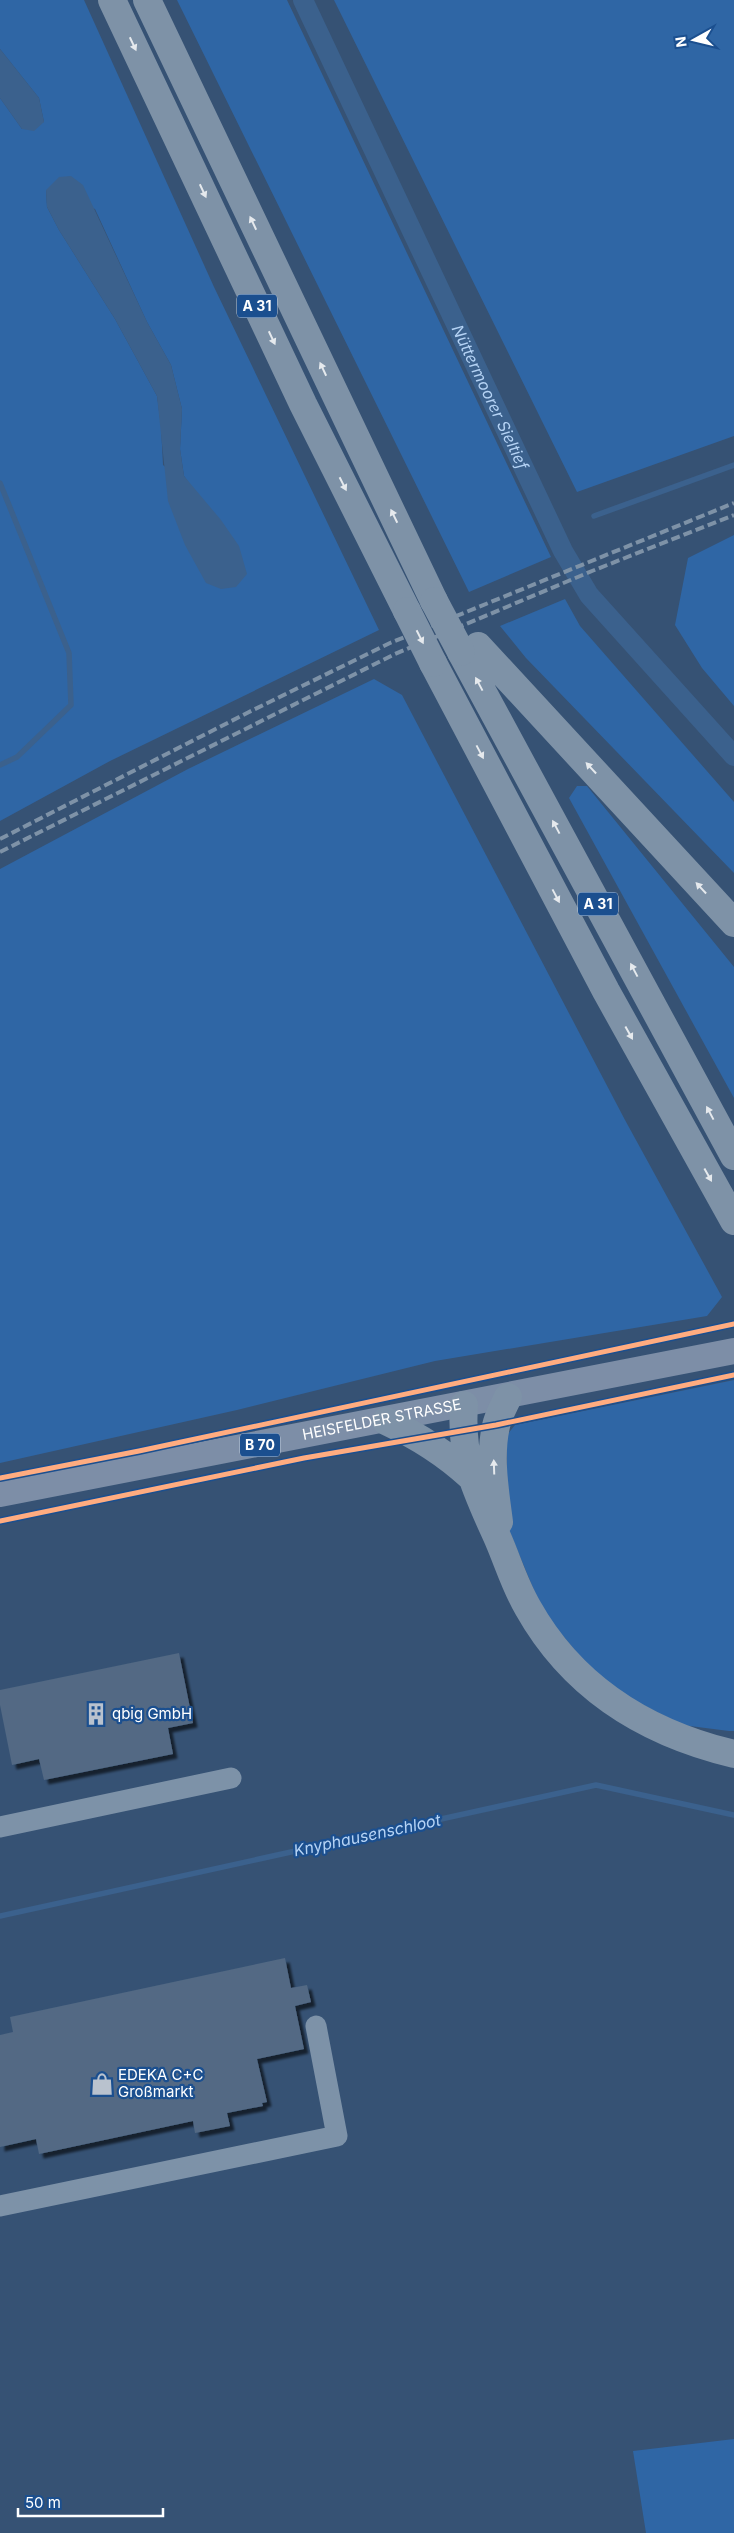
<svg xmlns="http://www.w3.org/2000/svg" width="734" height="2533" font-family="Inter,sans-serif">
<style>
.green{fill:#2f66a5;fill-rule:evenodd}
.water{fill:#3b618d}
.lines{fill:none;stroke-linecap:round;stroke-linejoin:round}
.stream{stroke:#3b618d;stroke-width:5.5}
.canal{stroke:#3b618d;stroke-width:20}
.building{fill:#526984;filter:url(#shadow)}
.minor{stroke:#7d92a8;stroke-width:21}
.major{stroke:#7d8ea7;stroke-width:26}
.highway{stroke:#7e92a7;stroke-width:28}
.rail{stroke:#7e92a7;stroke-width:4;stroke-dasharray:9 4;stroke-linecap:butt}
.highway-bridge{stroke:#7e92a7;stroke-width:28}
.cycleway-casing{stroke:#1b4f8f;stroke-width:8}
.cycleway{stroke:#ffac80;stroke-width:5}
.oneway{fill:#e5e9ed}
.labels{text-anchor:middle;stroke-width:4.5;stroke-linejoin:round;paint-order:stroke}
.shield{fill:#1b4f8f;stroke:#bbcadd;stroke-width:1}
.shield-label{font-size:14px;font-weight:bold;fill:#fff}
.street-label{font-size:15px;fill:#fff;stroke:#1b4f8f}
.poi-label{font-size:15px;fill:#fff;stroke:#1b4f8f;text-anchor:start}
.water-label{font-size:16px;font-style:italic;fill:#b5d3f5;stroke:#1b4f8f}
</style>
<defs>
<filter id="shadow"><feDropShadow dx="4.5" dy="4.5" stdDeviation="1" flood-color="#0009"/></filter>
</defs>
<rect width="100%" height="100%" fill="#365274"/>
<!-- green -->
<path class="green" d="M0,0h84l130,287 165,343 -269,131 -110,60v-723l22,31 22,-7 -5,-24 -39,-49zM46,190l49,19 52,113 24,43 11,44 -2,40 4,27 13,18 -34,-29 -2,-39 -4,-30 -42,-77 -56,-89 -12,-23z
M177,0h110l264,557 -82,35z
M334,0h400v436l-157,56z
M734,535v171l-32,-38 -27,-43 13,-67z
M565,599l15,27 154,176v71l-208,-215 -26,-32z
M374,679l28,16 223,425 97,177 -15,19 -272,45 -198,49 -237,53v-594l188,-100z
M577,786h10l147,181v131l-165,-300z
M734,1380v351h-5l-47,-6 -78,-40 -61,-73 -36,-87v-90l8,-10z
M734,2439v94h-88l-13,-82z"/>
<!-- water -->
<path class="water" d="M0,49l39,49 5,24 -10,9 -12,-2 -22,-31z
M71,176l12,9 64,137 24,43 11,44 -2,40 4,27 37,44 18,26 8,28 -11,13 -15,2 -15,-6 -21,-38 -17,-44 -11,-105 -42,-77 -56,-89 -12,-23 -1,-17 13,-13z"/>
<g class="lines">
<!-- stream -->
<path class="stream" d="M0,483l69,170 2,52 -54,52 -17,8
M594,516l140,-51
M0,1916l596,-131 138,30"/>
<!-- canal -->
<path class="canal" id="s1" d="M303,0l260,551 26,44 145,161"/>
</g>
<!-- building -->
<path class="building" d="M179,1653l14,70 -25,5 5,26 -129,26 -5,-21 -27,6 -12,-60v-15z
M285,1958l6,30 16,-3 4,17 -16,4 9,43 -47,10 10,43 -5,1 1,3 -36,7 3,13 -35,7 -2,-12 -154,33 -3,-15 -36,8v-112l13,-3 -3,-15z"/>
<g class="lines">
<!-- minor -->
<path class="minor" d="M0,1827l231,-49
M0,2206l337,-70 -21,-110"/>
<!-- major -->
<path class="major" id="s2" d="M0,1494l734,-143"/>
<!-- highway -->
<path class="highway" d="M112,0l191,404 104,207
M147,0l287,601
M478,646l256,277
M461,652l273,504
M433,663l173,328 128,230
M464,1405c-4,55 12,85 34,134 10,23 17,47 30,69 45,80 118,125 206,146
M386,1421c32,15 58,31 84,55
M499,1522c-4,-31 -10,-65 -3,-96 2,-10 8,-20 12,-29"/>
<!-- rail -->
<path class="rail" d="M0,839l249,-127 141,-69 344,-140
M0,852l395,-198 197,-83 142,-56"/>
<!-- highway-bridge -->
<path class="highway-bridge" d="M434,601l27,51
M407,611l26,52"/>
<defs>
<path id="cycleway" d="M0,1478l139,-27 595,-127
M0,1521l304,-63 192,-33 238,-50"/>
</defs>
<!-- cycleway casing -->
<use href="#cycleway" class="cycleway-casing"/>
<!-- cycleway -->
<use href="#cycleway" class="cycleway"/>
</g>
<!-- one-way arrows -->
<defs><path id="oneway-solid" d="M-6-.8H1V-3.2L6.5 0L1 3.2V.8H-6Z" transform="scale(1.25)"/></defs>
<g class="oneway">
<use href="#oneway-solid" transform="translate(133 44) rotate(65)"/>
<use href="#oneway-solid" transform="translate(203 191) rotate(65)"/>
<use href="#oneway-solid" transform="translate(253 223) rotate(-115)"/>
<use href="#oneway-solid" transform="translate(272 338) rotate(65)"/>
<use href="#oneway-solid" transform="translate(323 369) rotate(-115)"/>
<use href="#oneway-solid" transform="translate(343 484) rotate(63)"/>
<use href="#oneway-solid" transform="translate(394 516) rotate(-116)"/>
<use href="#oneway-solid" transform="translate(420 637) rotate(63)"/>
<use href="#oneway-solid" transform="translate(479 684) rotate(-118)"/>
<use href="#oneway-solid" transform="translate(480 752) rotate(62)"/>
<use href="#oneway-solid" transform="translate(591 768) rotate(-133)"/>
<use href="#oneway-solid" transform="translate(556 827) rotate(-118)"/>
<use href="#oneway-solid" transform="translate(701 888) rotate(-133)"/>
<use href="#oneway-solid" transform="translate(556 896) rotate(62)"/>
<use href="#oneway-solid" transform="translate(634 970) rotate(-118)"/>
<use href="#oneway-solid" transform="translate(629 1033) rotate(61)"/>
<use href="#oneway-solid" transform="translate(710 1113) rotate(-118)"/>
<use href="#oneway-solid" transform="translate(708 1175) rotate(61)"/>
<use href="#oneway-solid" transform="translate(494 1467) rotate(-92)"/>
</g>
<!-- icons -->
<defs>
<symbol id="building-bare" viewBox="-9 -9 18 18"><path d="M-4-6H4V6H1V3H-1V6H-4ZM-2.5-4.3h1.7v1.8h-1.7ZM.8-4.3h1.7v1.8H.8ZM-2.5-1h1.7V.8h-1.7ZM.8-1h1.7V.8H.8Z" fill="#b9c2ce" stroke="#1b4f8f" stroke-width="2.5" paint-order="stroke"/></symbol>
<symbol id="shop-bare" viewBox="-9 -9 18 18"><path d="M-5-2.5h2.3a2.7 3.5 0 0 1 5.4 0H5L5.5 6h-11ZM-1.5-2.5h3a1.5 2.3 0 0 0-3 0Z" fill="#b9c2ce" stroke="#1b4f8f" stroke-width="2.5" paint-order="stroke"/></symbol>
</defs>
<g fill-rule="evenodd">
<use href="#building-bare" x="80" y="1698" width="32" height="32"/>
<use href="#shop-bare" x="86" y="2068" width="32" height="32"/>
</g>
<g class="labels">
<!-- shield labels -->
<g class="shield">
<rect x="237" y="294.5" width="40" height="23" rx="4"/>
<rect x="578" y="892.5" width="40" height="23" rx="4"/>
<rect x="240" y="1433.5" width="40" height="23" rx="4"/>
</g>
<g class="shield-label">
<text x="257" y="311">A 31</text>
<text x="598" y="909">A 31</text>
<text x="260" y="1450">B 70</text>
</g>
<!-- street labels -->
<g class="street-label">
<text dy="5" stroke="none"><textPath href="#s2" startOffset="389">HEISFELDER STRASSE</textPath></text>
</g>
<!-- poi labels -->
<g class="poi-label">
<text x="112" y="1719">qbig GmbH</text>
<text x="118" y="2080">EDEKA C+C<tspan x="118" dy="17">Großmarkt</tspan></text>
</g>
<!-- water labels -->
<g class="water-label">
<text dy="6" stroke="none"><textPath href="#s1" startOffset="439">Nüttermoorer Sieltief</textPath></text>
<text transform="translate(367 1835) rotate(-12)" y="6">Knyphausenschloot</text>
</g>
</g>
<!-- north arrow -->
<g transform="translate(694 40) rotate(262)" stroke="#1b4f8f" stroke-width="4" paint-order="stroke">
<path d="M0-4L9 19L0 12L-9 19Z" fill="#ffffff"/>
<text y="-8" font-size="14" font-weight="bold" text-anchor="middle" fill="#ffffff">N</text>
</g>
<!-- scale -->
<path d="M18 2508v8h145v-8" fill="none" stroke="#ffffff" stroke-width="2.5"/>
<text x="25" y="2508" font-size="15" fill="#ffffff" stroke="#1b4f8f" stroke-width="4" paint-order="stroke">50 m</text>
</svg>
